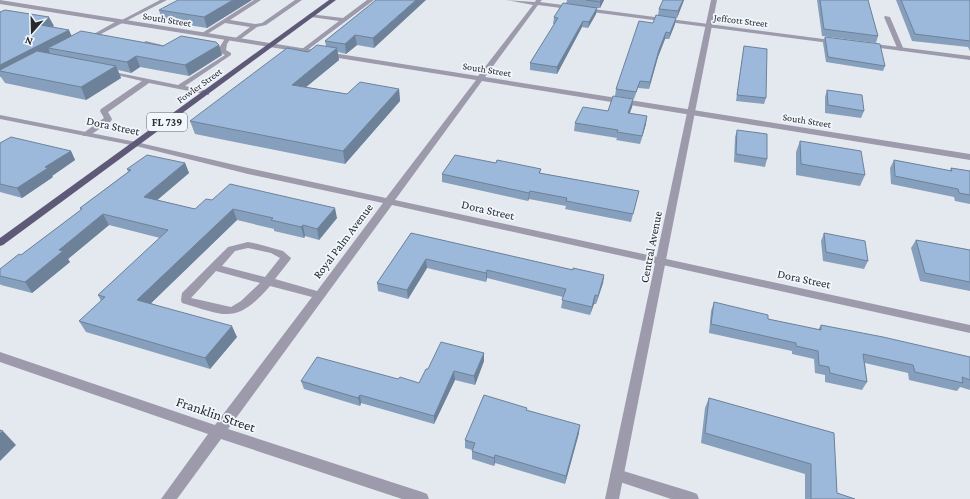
<svg xmlns="http://www.w3.org/2000/svg" width="970" height="499" font-family="'Crimson Pro',serif">
<style>
.lines{fill:none;stroke-linecap:round;stroke-linejoin:round}
.service{fill:#9d9aac;fill-rule:evenodd}
.minor{fill:#9d9aac;fill-rule:evenodd}
.tertiary{fill:#9d9aac;fill-rule:evenodd}
.primary{fill:#5f5978;fill-rule:evenodd}
.wall{fill:#869fbc}
.shaded-wall{fill:#6d8299}
.building{fill:#9cb9db;stroke:#6d8299}
.labels{text-anchor:middle;stroke-width:3.5;stroke-linejoin:round;paint-order:stroke}
.far-street-label{font-size:10px;fill:#282a2d;stroke:#f1f6fd}
.shield{fill:#f1f6fd;stroke:#64676b;stroke-width:1}
.shield-label{font-size:11px;font-weight:bold;fill:#282a2d}
.street-label{font-size:12px;fill:#282a2d;stroke:#f1f6fd}
.near-street-label{font-size:14px;fill:#282a2d;stroke:#f1f6fd}
</style>
<rect width="100%" height="100%" fill="#e4e9f0"/>
<g class="lines">
<!-- service -->
<path class="service" d="M160,0h7l-70,36 -5,-1 25,-14h3z
M254,0h7l-31,20 25,4 7,-1 33,-23h7l-36,25 -9,2 -19,14 -5,-1 17,-13 -25,-4 -21,13 -5,-1z
M367,0h7l-68,51h-4v-2l37,-28 -28,-4 -2,-1v-2l34,4z
M885,16l5,1 14,33 -1,1 -5,-1 -14,-33z
M226,37l5,1 -4,6 -1,6 5,3v2l-46,31 24,5v4l-60,-12 -41,29 4,7 -1,2 -22,15h-6l-1,-2 22,-16 -4,-7 1,-2 41,-28 -38,-9v-2l74,15 47,-30 -4,-2 -2,-5z
M146,41l20,5 -3,2 -19,-4v-2z
M617,469l75,23 5,2 2,5h-28l-54,-18 -5,-1 -2,-5 2,-5z"/>
<!-- minor -->
<path class="minor" d="M0,0l478,76 55,-71 -27,-5 29,2 1,-2h6l-2,2 299,39v2l-2,1 -299,-39 -53,72 485,77v6l-488,-79 -87,119 575,125v8l-578,-128 -164,224 194,63 5,2 2,5h-27l-181,-60 -44,60h-16l47,-65 -208,-72v-10l215,73 97,-128 -42,-11c-34,39 -43,30 -88,17l-1,-3 1,-7 46,-46 20,-5 10,2 25,7 8,7 -1,2 -15,19 42,12 66,-88 -135,-29 -112,-28 -136,-27v-4l136,27 112,26 138,30 90,-118 -476,-76zM248,248l23,5 9,5 -15,19 -43,-11 13,-15zM216,271l44,12 -19,18 -10,6 -40,-9z
M867,43l103,13v4l-105,-14v-2z"/>
<!-- tertiary -->
<path class="tertiary" d="M711,0h6l-98,499h-14z"/>
<!-- primary -->
<path class="primary" d="M329,0h7l-333,245 -3,1v-8z"/>
</g>
<!-- wall -->
<path class="wall" d="M252,0l-45,28 -45,-7 -3,-11z
M376,0l-2,48 -17,-3 -11,9 -8,-2 1,8 -33,27 41,7 52,-5 1,12 -55,63 -150,-30 -5,-13 118,-69 18,-6 -1,-5z
M567,0h37l-4,8h-3l-1,6 -8,14 -6,-1 -25,47 -27,-4v-7l25,-39h-2l1,-7 12,-13z
M684,0l-7,18h-1l-1,6 -6,15h-4l-7,18 -9,32 -11,-1 -4,11 -19,-3 1,-7 37,-66 5,-8 1,-6z
M817,0h51l10,36 -2,7 -54,-7z
M896,0h74v51l-2,-4 -56,-6z
M0,12l54,14 -2,1 20,9 91,10 56,-1 3,10 -33,21 -49,-9 -9,6 -13,-3 3,8 -35,22 -81,-17 -4,-6h-1z
M825,37l60,29 -2,5 -57,-9 -3,-19z
M744,46l22,52 -2,6 -28,-3 7,-49z
M827,90l37,21 -3,7 -36,-5v-16z
M633,99l-1,8 -3,7 17,10 -6,20 -24,-4 1,-2 -43,-7 1,-8 33,-12z
M737,130l30,29 -2,8 -31,-5 1,-25z
M800,141l65,34 -5,11 -64,-11v-23z
M0,143l71,8 4,9 -23,16 1,1 -31,21 -22,-6z
M894,160l56,11 1,-3 19,3v33l-15,-3 -1,-4 -63,-13 -1,-16z
M185,163l4,10 -32,27 38,9 17,-9 125,18 -18,22 -14,-4 -1,2 -30,-7v-2l-37,-9 -86,83 86,34 -27,32 -124,-37 -7,-11 22,-20 -3,-6 62,-57 -51,-13 -41,34 2,3 -38,31 -31,-8 -1,-1v-15l21,-14 60,-45 -1,-2 48,-36 -1,-3z
M496,163l45,6 -1,4 99,18 -8,31 -66,-13 1,-3 -37,-7 -1,2 -86,-19v-8z
M411,233l162,37 31,5 -1,8 -7,21h-2l-4,11 -29,-7 2,-11 -76,-19 -1,4 -59,-14 -19,31 -30,-8 -1,-8z
M824,233l44,28 -4,8 -41,-8 -2,-20z
M916,240l54,10v41l-50,-10 -9,-33z
M714,302l54,17 50,11 3,-5 149,32v33l-10,-3 -3,4 -48,-11 -1,-7 -43,-10 2,19 -5,8 -37,-8v-7l-10,-2 -1,-14 -22,-5v-3l-83,-18 2,-22z
M484,353v8l-9,24 -20,-5 -21,44 -73,-21 -1,3 -56,-17 -3,-8 97,-2 21,4 9,-14z
M709,398l125,35 3,60 18,6h-50v-25l-104,-31 4,-35z
M526,410l53,23 -14,51 -70,-21 -1,3 -22,-7v-9l-7,-2v-8z"/>
<!-- shaded-wall -->
<path class="shaded-wall" d="M233,0h19l-45,28 -3,-11z
M416,0h10l-52,48 -1,-10z
M601,0h3l-4,8v-6z
M683,0h1l-7,18 1,-7z
M597,8l-1,6 -8,14 1,-6z
M49,17l5,9 -15,7 -4,-9z
M676,18l-1,6 -6,15 1,-6z
M583,21l-1,6 -25,47v-7z
M69,30l4,9 -25,9 2,4 -41,21 -9,-2v-6z
M666,32l-1,7 -7,18 -9,32 1,-7 9,-32z
M355,35l2,10 -11,9 -1,-10z
M219,45l3,10 -33,21 -4,-11z
M337,48l2,12 -45,37 -2,-12z
M136,56l4,11 -9,6 -4,-11z
M116,66l5,12 -35,22 -5,-13z
M399,89l1,12 -55,63 -2,-13z
M633,99l-1,8 -5,14 1,-8z
M647,116l-1,8 -6,20z
M71,151l4,9 -23,16 1,1 -31,21 -5,-10 28,-21z
M185,163l4,10 -41,35 -4,-11z
M530,191l-1,8 -1,2 1,-8z
M335,208l2,10 -18,22 -2,-11z
M233,209l4,11 -94,91 -6,-11z
M103,214l6,11 -41,34 2,3 -38,31 -7,-11 34,-32z
M303,225l2,11 -1,2 -3,-11z
M426,259l1,9 -19,31 -1,-9z
M487,270v8l-1,4v-9z
M604,275l-1,8 -7,21 2,-8z
M595,295l-1,9 -4,11z
M232,326l5,11 -27,32 -5,-11z
M484,353v8l-9,24 -1,-9z
M454,371l1,9 -21,44v-8z
M360,395l1,8 -1,3 -2,-8z
M580,425l-1,8 -14,51 1,-8z
M3,431l13,14 -16,16v-27z
M495,455v8l-1,3v-8z"/>
<!-- building -->
<path class="building" d="M178,0h55l-29,17 -45,-7z
M376,0h40l-43,38 -18,-3 -10,9 -20,-3z
M586,0h15l-1,2z
M663,0h20l-5,11 -19,-2z
M820,0h48l10,36 -54,-7z
M901,0h69v41l-55,-7z
M563,3l34,5 -8,14 -6,-1 -26,46 -27,-4 28,-45 -4,-1z
M5,10l44,7 -14,7 34,6 -69,35v-53z
M656,15l20,3 -6,15 -4,-1 -7,18 -9,32 -10,-1 -4,11 -20,-3 23,-68 14,2z
M81,31l82,15 18,-10 35,6 3,3 -34,20 -49,-9 -9,6 -79,-14z
M825,37l55,7 5,22 -57,-9z
M317,45l20,3 -45,37 55,9 13,-12 39,7 -56,62 -153,-30 97,-73 21,4z
M744,46l23,3 -1,49 -29,-3z
M37,51l79,15 -35,21 -81,-16v-1z
M827,90l35,5 2,16 -36,-6z
M613,96l20,3 -5,14 19,3 -5,20 -25,-4 1,-2 -43,-7 8,-16 25,4z
M737,130l30,4v25l-31,-5z
M11,137l60,14 -26,16 3,1 -31,20 -17,-4v-41z
M800,141l61,10 4,24 -64,-11z
M147,155l38,8 -41,34 51,12 11,-10 6,1 18,-16 105,24 -18,21 -14,-4 -2,2 -30,-7 2,-2 -40,-9 -96,91 95,26 -27,32 -126,-37 26,-24 -7,-2 70,-65 -65,-16 -44,36 4,1 -38,31 -25,-6v-7l19,-15 2,1 61,-46 -2,-1 51,-38 -4,-1z
M455,155l41,8 1,-3 44,9 -2,4 100,18 -6,23 -67,-13 1,-3 -37,-7 -1,2 -87,-19z
M894,160l58,11 -1,-3 19,3v24l-11,-2 -1,-4 -63,-13z
M411,233l162,37v-2l31,7 -6,21 -3,-1 -3,12 -30,-7 4,-11 -79,-19 -1,3 -60,-14 -19,31 -30,-7z
M824,233l41,8 3,20 -42,-9z
M916,240l54,10v32l-45,-9z
M714,302l54,13v4l53,11v-5l62,12 87,20v23l-8,-3 1,6 -48,-11 -2,-7 -50,-11 4,28 -37,-9 -1,-6 -10,-2 -1,-14 -22,-5v-3l-85,-19z
M441,342l43,11 -10,23 -20,-5 -20,45 -74,-21 -2,3 -57,-17 16,-24 81,22 2,-2 19,6 7,-14h2z
M484,395l43,13 -1,2 54,15 -14,51 -71,-21 -1,3 -22,-7 3,-8 -10,-3z
M709,398l125,35 3,60 18,6h-44v-35l-106,-31z
M0,430l3,1 -3,3z"/>
<g class="labels">
<!-- far-street labels -->
<g class="far-street-label">
<text transform="translate(167 19) rotate(9)" y="4">South Street</text>
<text transform="translate(741 20) rotate(7)" y="4">Jeffcott Street</text>
<text transform="translate(487 69) rotate(9)" y="4">South Street</text>
<text transform="translate(199 85) rotate(-36)" y="4">Fowler Street</text>
<text transform="translate(807 120) rotate(9)" y="4">South Street</text>
</g>
<!-- shield labels -->
<rect class="shield" x="147" y="113" width="40" height="18" rx="3"/>
<g class="shield-label">
<text x="167" y="126">FL 739</text>
</g>
<!-- street labels -->
<g class="street-label">
<text transform="translate(113 126) rotate(12)" y="4">Dora Street</text>
<text transform="translate(488 210) rotate(13)" y="4">Dora Street</text>
<text transform="translate(343 241) rotate(-53)" y="4">Royal Palm Avenue</text>
<text transform="translate(651 247) rotate(-79)" y="4">Central Avenue</text>
<text transform="translate(804 279) rotate(12)" y="4">Dora Street</text>
</g>
<!-- near-street labels -->
<g class="near-street-label">
<text transform="translate(216 414) rotate(19)" y="5">Franklin Street</text>
</g>
</g>
<!-- north arrow -->
<g transform="translate(32 32) rotate(200)" stroke="#f1f6fd" stroke-width="3" paint-order="stroke">
<path d="M0-3L7 15L0 10L-7 15Z" fill="#282a2d"/>
<text y="-6" font-size="11" font-weight="bold" text-anchor="middle" fill="#282a2d">N</text>
</g>
</svg>
